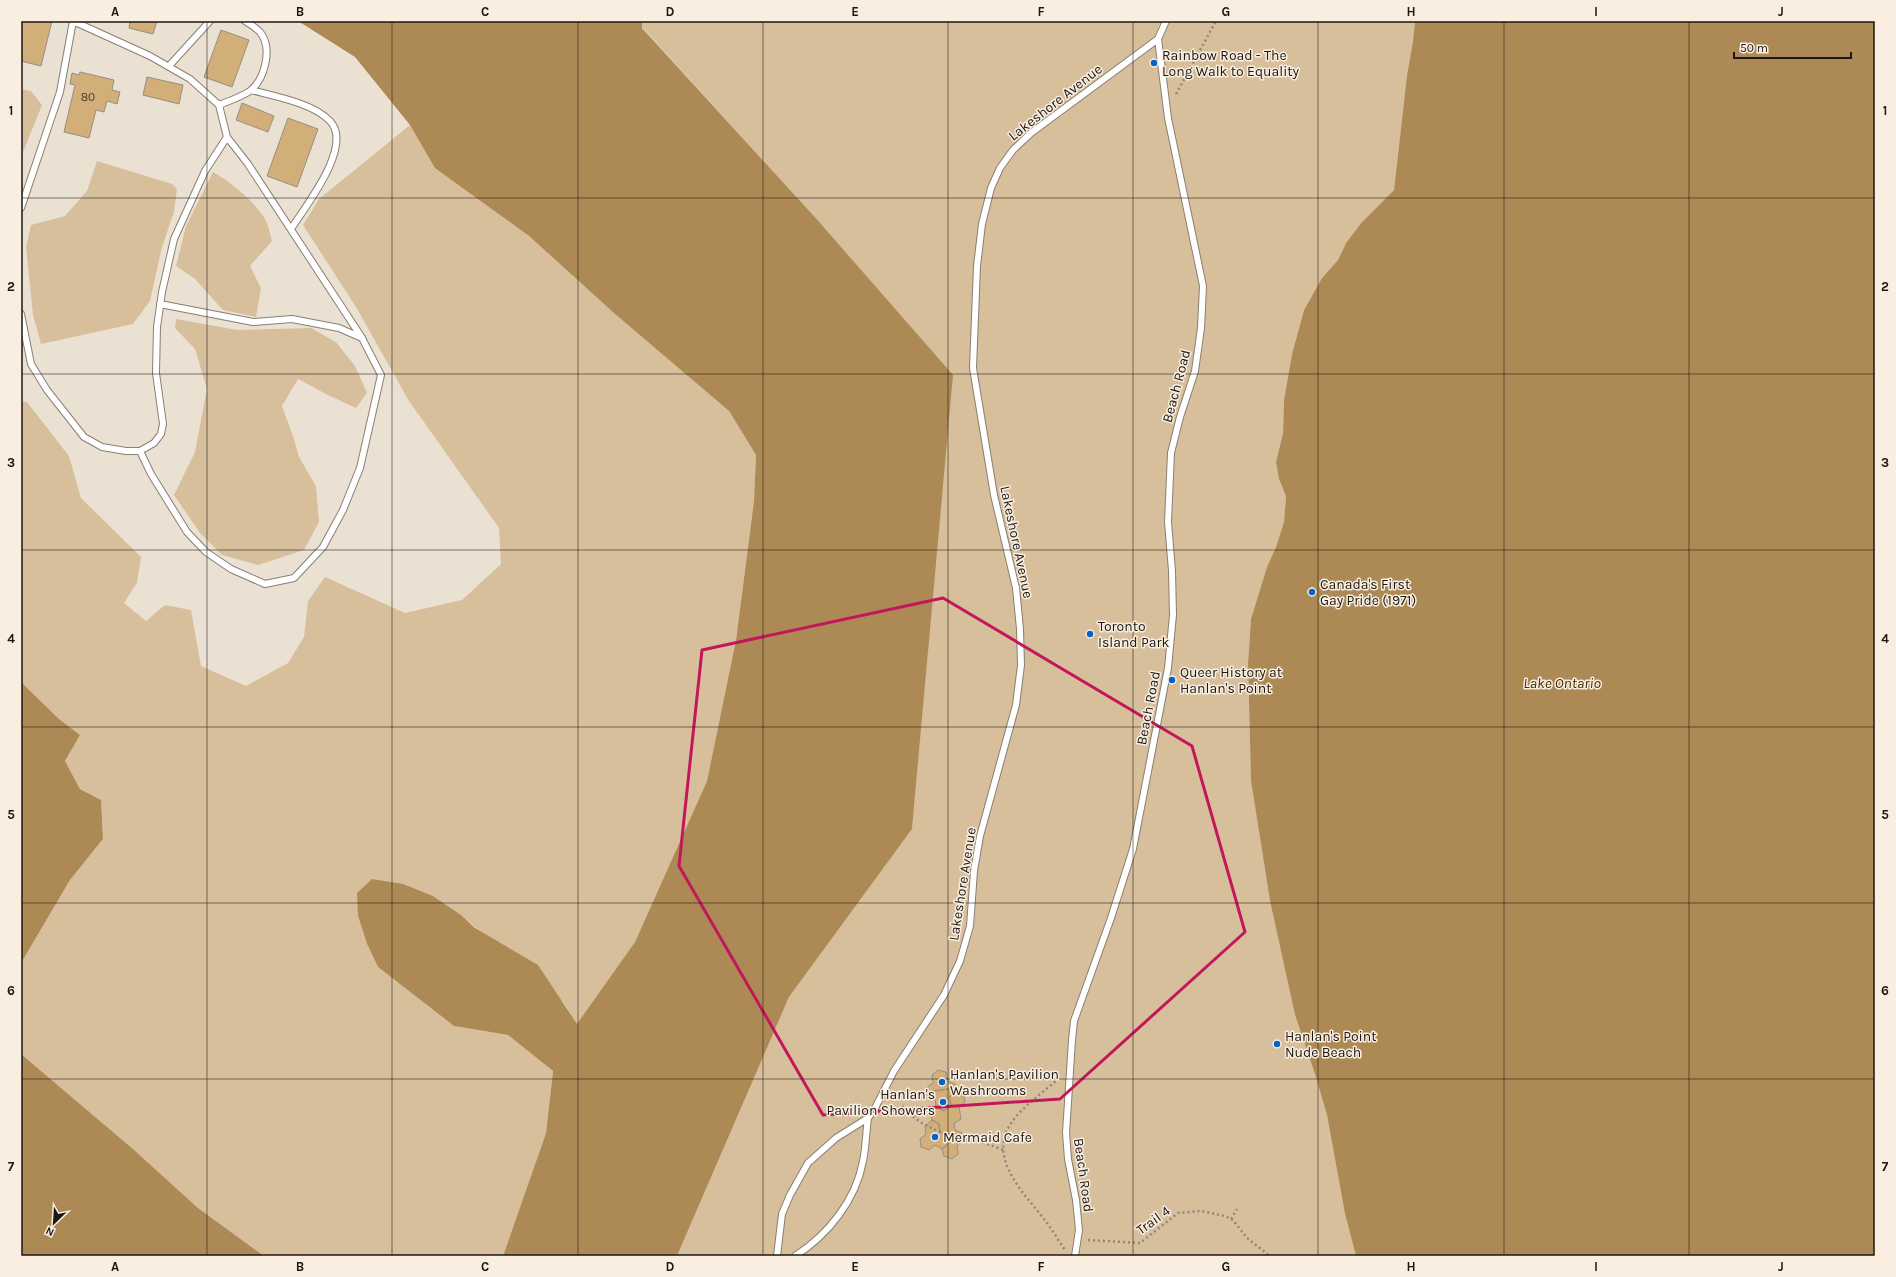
<svg xmlns="http://www.w3.org/2000/svg" width="1896" height="1277" font-family="Karla,sans-serif">
<style>
.green{fill:#d8bf9c}
.water{fill:#ad8a55}
.building{fill:#d2ae78;stroke:#988e81}
.lines{fill:none;stroke-linecap:round;stroke-linejoin:round}
.service-casing{stroke:#887f72;stroke-width:8}
.path{stroke:#8f877d;stroke-width:2.5;stroke-dasharray:2 3;stroke-linecap:butt}
.service{stroke:#fff;stroke-width:6}
.marked{fill:none;stroke:#c2185b;stroke-width:3;stroke-linejoin:round}
.grid{fill:none;stroke:#1b1712;stroke-width:1;stroke-opacity:0.55}
.poi-dot{fill:#0663cc;stroke:#f9eee0;stroke-width:1.5}
.labels{text-anchor:middle;stroke-width:3;stroke-linejoin:round;paint-order:stroke}
.number-label{font-size:12px;fill:#493d2c}
.poi-label{font-size:14px;fill:#1b1712;stroke:#f9eee0;text-anchor:start}
.street-label{font-size:14px;fill:#1b1712;stroke:#f9eee0}
.water-label{font-size:15px;font-style:italic;fill:#432b00;stroke:#f9eee0}
.neatline{fill:none;stroke:#1b1712;stroke-width:1.5}
.grid-label{font-size:13px;text-anchor:middle;font-weight:bold;fill:#1b1712}
</style>
<rect width="100%" height="100%" fill="#ebe1d3"/>
<!-- green -->
<path class="green" d="M642,21h773l-2,20 -6,34 -13,115 -32,32 -16,21 -8,17 -16,18 -18,32 -12,44 -8,46 -1,33 -7,29 3,17 7,17 -2,26 -8,25 -9,20 -16,52 -3,44 3,118 19,120 25,114 20,59 12,41 18,99 11,42h-679l112,-259 123,-168 16,-179 -115,-435 -171,-188z
M21,89l10,2 11,14 -21,52z
M410,125l26,43 93,68 86,78 114,97 27,44 -2,46 -18,139 -29,141 -72,161 -58,83 -13,-22 -103,-88 -28,-19 -75,20 9,28 11,23 76,59 54,9 45,36 -7,62 -43,123h-239l-66,-48 -65,-59 -112,-95v-91l49,-83 33,-41 -2,-39 -21,-11 -15,-28 15,-26 -21,-16 -38,-37v-281l6,1 42,54 12,42 60,59 -4,26 -13,20 22,18 19,-16 26,5 10,56 45,20 42,-23 16,-26 4,-36 17,-24 80,36 57,-13 39,-36 -2,-36 -90,-127 -53,-94 -53,-82 16,-26z
M97,161l75,23 5,5 -3,23 -12,35 -12,54 -17,23 -92,20 -8,-29 -7,-68 5,-22 34,-9 22,-25z
M213,172c17,9 46,33 54,51 2,5 3,12 5,18l-22,25 11,22 -5,29 -33,-7 -28,-31 -19,-13 10,-40z
M176,319l61,11 74,-2 25,14 19,24 12,27 -11,15 -30,-14 -28,-15 -16,27 12,33 5,18 17,29 3,36 -15,28 -46,15 -36,-10 -22,-22 -26,-38 21,-43 12,-63 -12,-40 -20,-21z"/>
<!-- water -->
<path class="water" d="M298,21h344v7l171,187 140,160 -41,454 -123,168 -112,259h-174l43,-123 7,-62 -45,-36 -54,-9 -76,-59 -11,-23 -9,-28 -1,-23 15,-14 31,5 30,12 28,19 14,13 63,37 39,59 58,-82 72,-161 29,-141 18,-139 2,-46 -27,-44 -114,-97 -86,-78 -94,-68 -25,-43 -55,-68z
M1415,21h460v1235h-519l-11,-42 -18,-99 -12,-41 -20,-59 -25,-114 -19,-120 -3,-118 3,-44 16,-52 9,-20 8,-25 2,-26 -7,-17 -3,-17 7,-29 1,-33 8,-46 12,-44 18,-32 16,-18 8,-17 16,-21 32,-32 13,-115 6,-34z
M21,682l38,37 21,16 -15,26 15,28 21,11 2,39 -33,41 -49,83z
M21,1054l112,95 65,59 66,48h-243z"/>
<!-- building -->
<path class="building" d="M21,21h31l-11,45 -20,-5z
M130,21h27l-4,13 -24,-6z
M221,30l28,10 -17,47 -28,-10z
M80,72l34,8 -2,10 8,2 -3,12 -10,-3 -3,11 -8,-2 -7,28 -25,-6 11,-47 -5,-1 2,-11 7,2z
M147,77l36,8 -4,19 -36,-9z
M242,103l32,13 -6,16 -32,-12z
M288,118l30,11 -21,58 -30,-11z
M938,1070l8,2 2,9 7,3 1,4 -29,4 -1,-4 7,-5 -1,-8z
M956,1088v4l-7,5 2,8 -7,6 -8,-4 -1,-8 -7,-2 -1,-5z
M956,1092l8,3 1,7 -6,5 2,12 -7,4 1,7 7,3 1,7 -6,6 1,8 -6,5 -8,-3 -2,-7 7,-6 -1,-8 -8,-3 -1,-8 -7,-4 -2,-8 6,-5 8,4 7,-6 -2,-8z
M932,1120l7,4 1,8 8,3 1,8 -7,6 -7,-4 -6,5 -8,-3 -1,-8 6,-5 -1,-8z"/>
<g class="lines">
<defs>
<path id="service" d="M169,66l41,-45
M251,90c23,6 62,13 79,31 24,25 -25,86 -39,108
M219,105c10,-4 22,-8 31,-14 15,-12 23,-43 10,-59 -4,-4 -10,-8 -15,-11
M21,208l39,-116 13,-71 77,35 40,23 29,26 8,32 21,27 114,174 19,37 -21,93 -17,42 -20,37 -29,31 -29,6 -34,-15 -25,-17 -19,-20 -36,-58 -11,-23
M160,304l93,18 39,-3 47,9 23,10
M21,314l10,50 16,26 37,47 18,10 24,4h14l14,-8 7,-9 2,-10 -7,-51 1,-46 5,-35 12,-53 31,-68 22,-34
M777,1256l5,-42 8,-19 18,-32 28,-25 32,-20 6,-8 20,-39 50,-76 16,-34 10,-35 4,-55 6,-35 36,-131 5,-40 -1,-36 -4,-41 -22,-93 -21,-127 4,-102 5,-42 9,-36 9,-20 13,-18 18,-17 127,-94 8,-18
M795,1256c33,-21 61,-56 68,-95 3,-14 3,-29 5,-43
M1075,1256l4,-26 -3,-30 -8,-41 -2,-26 6,-93 2,-19 37,-103 22,-69 35,-181 5,-53 -1,-44 -4,-49 3,-69 9,-36 15,-46 6,-43 2,-42 -35,-168 -10,-79"/>
</defs>
<!-- service casing -->
<use href="#service" class="service-casing"/>
<!-- path -->
<path class="path" d="M1176,94l40,-73
M1059,1078c-16,15 -38,29 -49,47 -22,35 15,69 34,94 8,10 14,21 21,31
M902,1106c32,35 63,27 101,44
M1231,1219l6,-10
M1088,1240l52,3 38,-30 23,-2 24,5 8,4 14,18 23,18"/>
<!-- service -->
<use href="#service" class="service"/>
</g>
<!-- marked area -->
<path class="marked" d="M943,598l249,148 53,186 -185,167 -237,16 -144,-249 23,-216z"/>
<!-- grid -->
<path class="grid" d="M207,21v1235M392,21v1235M578,21v1235M763,21v1235M948,21v1235M1133,21v1235M1318,21v1235M1504,21v1235M1689,21v1235M21,198h1854M21,374h1854M21,550h1854M21,727h1854M21,903h1854M21,1079h1854"/>
<!-- markers -->
<g class="poi-dot">
<circle cx="1154" cy="63" r="4"/>
<circle cx="1312" cy="592" r="4"/>
<circle cx="1090" cy="634" r="4"/>
<circle cx="1172" cy="680" r="4"/>
<circle cx="1277" cy="1044" r="4"/>
<circle cx="942" cy="1082" r="4"/>
<circle cx="943" cy="1102" r="4"/>
<circle cx="935" cy="1137" r="4"/>
</g>
<g class="labels">
<!-- number labels -->
<g class="number-label">
<text x="88" y="101">80</text>
</g>
<!-- poi labels -->
<g class="poi-label">
<text x="1162" y="60">Rainbow Road - The<tspan x="1162" dy="16">Long Walk to Equality</tspan></text>
<text x="1320" y="589">Canada's First<tspan x="1320" dy="16">Gay Pride (1971)</tspan></text>
<text x="1098" y="631">Toronto<tspan x="1098" dy="16">Island Park</tspan></text>
<text x="1180" y="677">Queer History at<tspan x="1180" dy="16">Hanlan's Point</tspan></text>
<text x="1285" y="1041">Hanlan's Point<tspan x="1285" dy="16">Nude Beach</tspan></text>
<text x="950" y="1079">Hanlan's Pavilion<tspan x="950" dy="16">Washrooms</tspan></text>
<text x="935" y="1099" text-anchor="end">Hanlan's<tspan x="935" dy="16">Pavilion Showers</tspan></text>
<text x="943" y="1142">Mermaid Cafe</text>
</g>
<!-- street labels -->
<g class="street-label">
<text transform="translate(1055 102) rotate(-38)" y="5">Lakeshore Avenue</text>
<text transform="translate(1176 386) rotate(-75)" y="5">Beach Road</text>
<text transform="translate(1017 542) rotate(78)" y="5">Lakeshore Avenue</text>
<text transform="translate(1148 708) rotate(-79)" y="5">Beach Road</text>
<text transform="translate(962 884) rotate(-81)" y="5">Lakeshore Avenue</text>
<text transform="translate(1084 1175) rotate(82)" y="5">Beach Road</text>
<text transform="translate(1153 1220) rotate(-36)" y="5">Trail 4</text>
</g>
<!-- water labels -->
<g class="water-label">
<text x="1562" y="688">Lake Ontario</text>
</g>
</g>
<!-- border -->
<rect width="1896" height="1277" fill="none" stroke="#f9eee0" stroke-width="44"/>
<!-- north arrow -->
<g transform="translate(54 1223) rotate(205)" stroke="#f9eee0" stroke-width="3" paint-order="stroke">
<path d="M0-3L7 15L0 10L-7 15Z" fill="#1b1712"/>
<text y="-6" font-size="11" font-weight="bold" text-anchor="middle" fill="#1b1712">N</text>
</g>
<!-- scale -->
<path d="M1734 52v6h117v-6" fill="none" stroke="#1b1712" stroke-width="2"/>
<text x="1740" y="52" font-size="12" fill="#1b1712" stroke="#f9eee0" stroke-width="3" paint-order="stroke">50 m</text>
<rect x="22" y="22" width="1852" height="1233" class="neatline"/>
<g class="grid-label">
<text x="115" y="16">A</text>
<text x="300" y="16">B</text>
<text x="485" y="16">C</text>
<text x="670" y="16">D</text>
<text x="855" y="16">E</text>
<text x="1041" y="16">F</text>
<text x="1226" y="16">G</text>
<text x="1411" y="16">H</text>
<text x="1596" y="16">I</text>
<text x="1781" y="16">J</text>
<text x="11" y="115">1</text>
<text x="1885" y="115">1</text>
<text x="11" y="291">2</text>
<text x="1885" y="291">2</text>
<text x="11" y="467">3</text>
<text x="1885" y="467">3</text>
<text x="11" y="643">4</text>
<text x="1885" y="643">4</text>
<text x="11" y="819">5</text>
<text x="1885" y="819">5</text>
<text x="11" y="995">6</text>
<text x="1885" y="995">6</text>
<text x="11" y="1171">7</text>
<text x="1885" y="1171">7</text>
<text x="115" y="1271">A</text>
<text x="300" y="1271">B</text>
<text x="485" y="1271">C</text>
<text x="670" y="1271">D</text>
<text x="855" y="1271">E</text>
<text x="1041" y="1271">F</text>
<text x="1226" y="1271">G</text>
<text x="1411" y="1271">H</text>
<text x="1596" y="1271">I</text>
<text x="1781" y="1271">J</text>
</g>
</svg>
